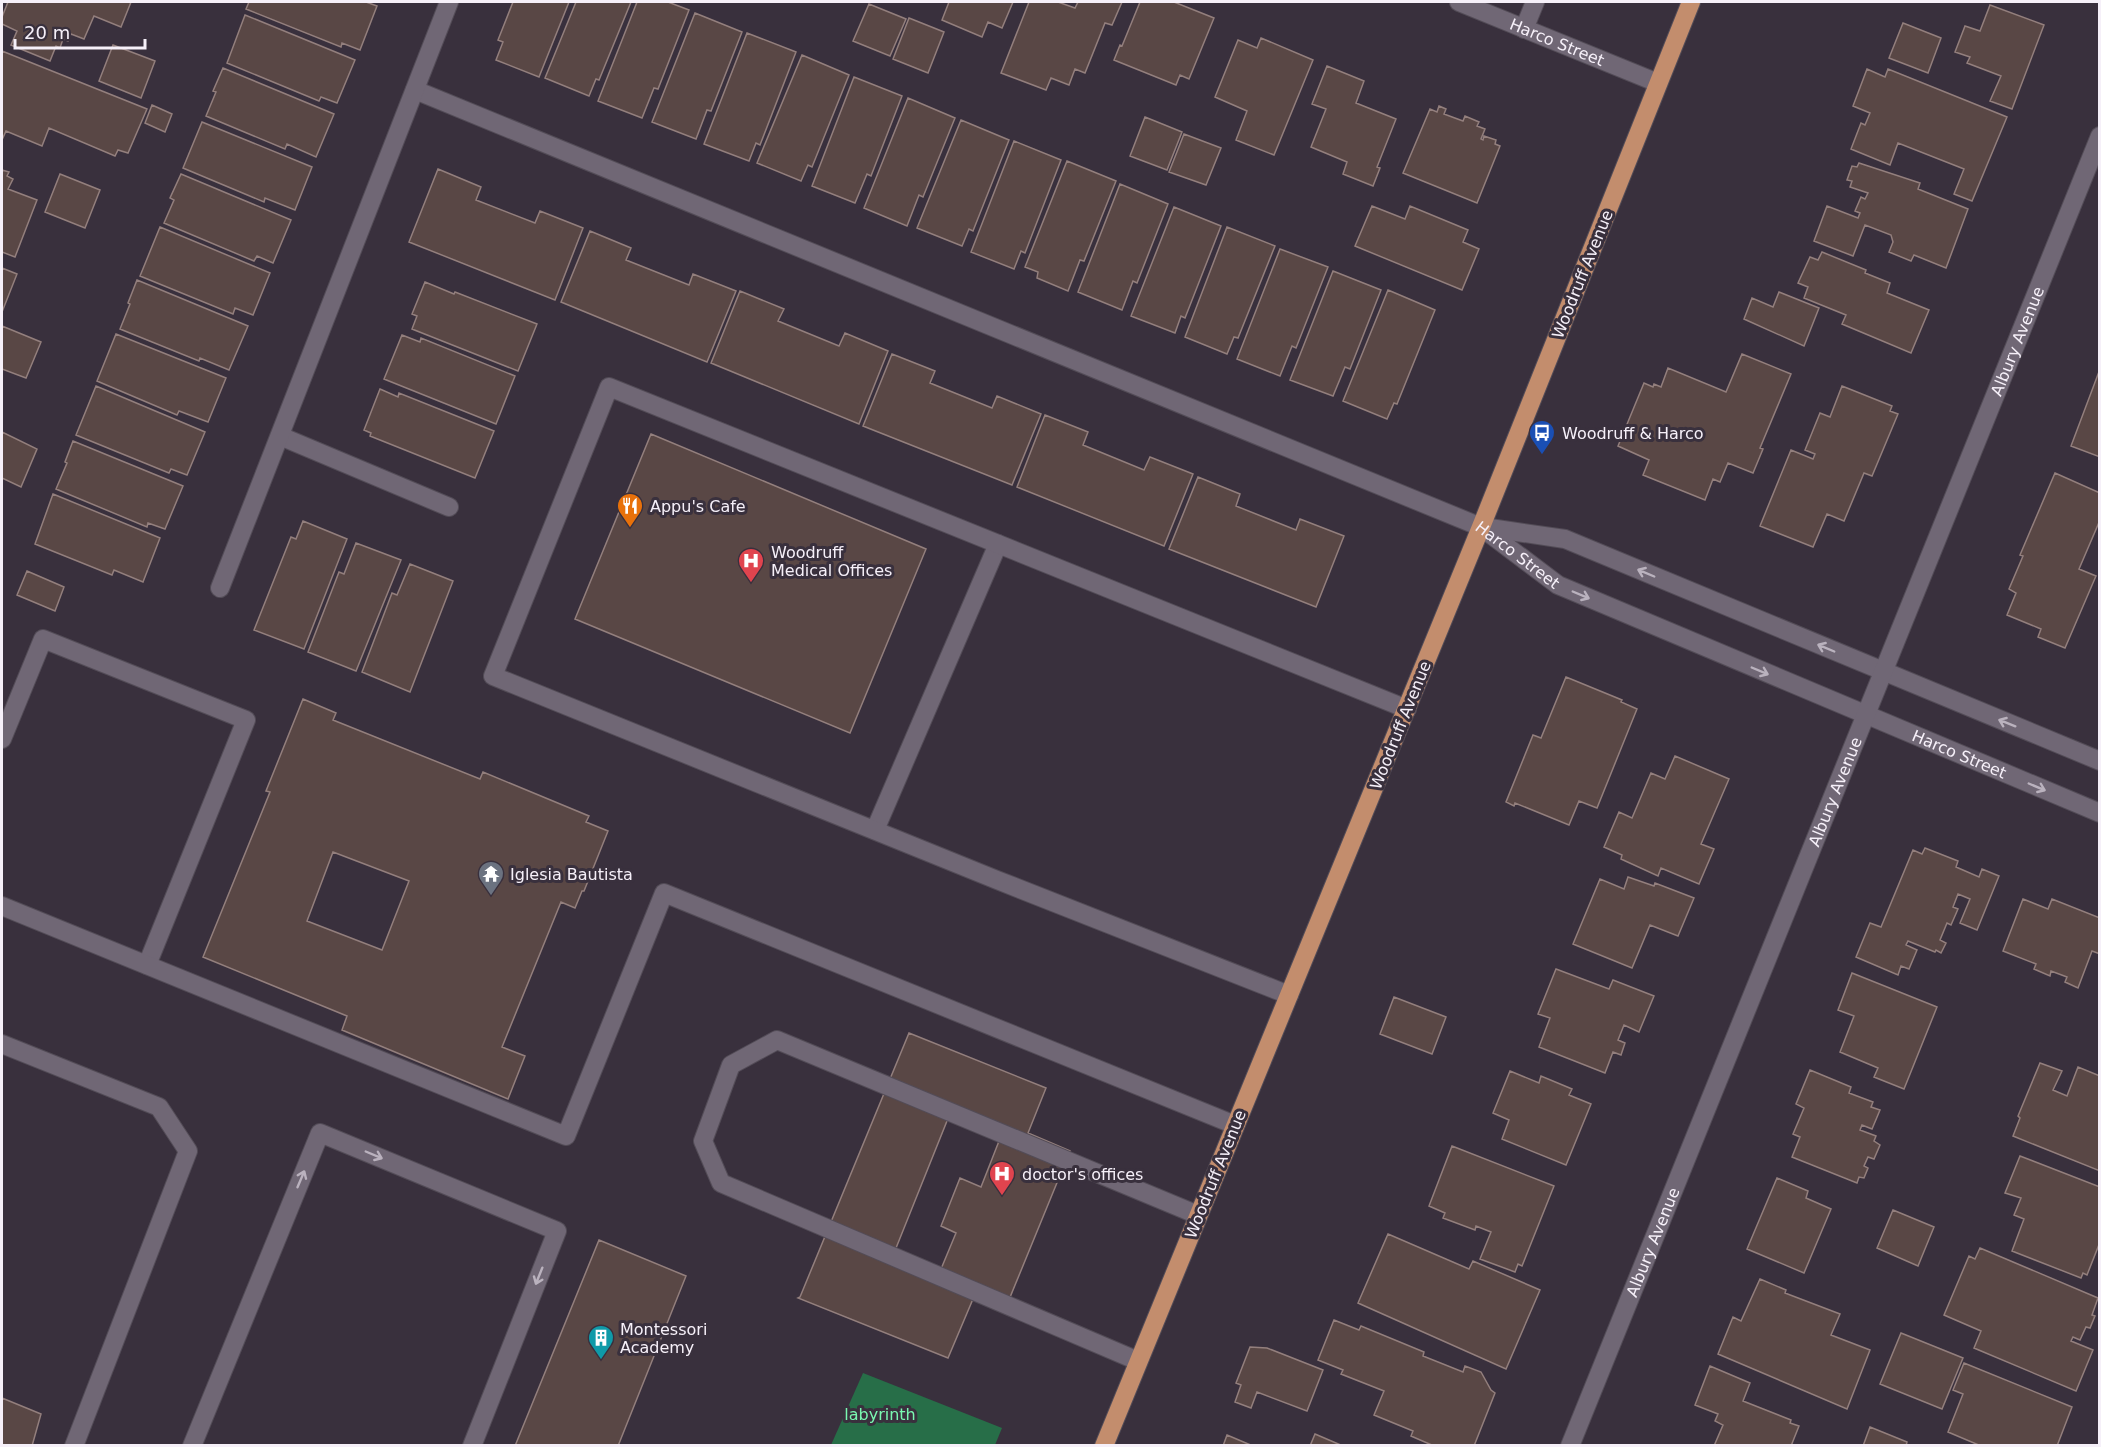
<svg xmlns="http://www.w3.org/2000/svg" width="2101" height="1447" font-family="'DejaVu Sans',sans-serif">
<style>
.green{fill:#276e48}
.building{fill:#594745;stroke:#937f7d;stroke-width:1.5;fill-rule:evenodd}
.lines{fill:none;stroke-linecap:round;stroke-linejoin:round}
.minor-casing{stroke:#534c57;stroke-width:20}
.major-casing{stroke:#534c57;stroke-width:20}
.minor{stroke:#706775;stroke-width:18}
.major{stroke:#c38d6d;stroke-width:18}
.oneway{stroke:#bab2be}
.labels{text-anchor:middle;stroke-width:6;stroke-linejoin:round;paint-order:stroke}
.street-label{font-size:16px;fill:#f6f0f9;stroke:#39303d}
.poi-label{font-size:16px;fill:#f6f0f9;stroke:#39303d;text-anchor:start}
.park-label{font-size:16px;fill:#7af8b1;stroke:#39303d}
</style>
<rect width="100%" height="100%" fill="#39303d"/>
<!-- green -->
<path class="green" d="M863,1373l139,55 -7,17h-164z"/>
<!-- building -->
<path class="building" d="M8,2h123l-10,25 -27,-11 -10,23 -13,-5 -3,7 -5,-2 -3,9 -4,-2 -6,15 -39,-16 6,-14 -15,-7v-7z
M249,2h117l11,4 -17,44 -18,-7 -1,4 -95,-38z
M513,2h56l-30,75 -43,-17 7,-18 -5,-2z
M576,2h55l-32,78 -3,-1 -7,17 -44,-18z
M637,2h31l21,8 -31,79 -4,-1 -12,30 -44,-17z
M949,2h64l-11,26 -14,-6 -6,15 -40,-17z
M1029,2h29l17,6 3,-6h44l-10,23 -7,-2 -20,50 -10,-4 -6,16 -18,-7 -5,12 -45,-17z
M1140,2h34l40,16 -25,61 -9,-4 -4,10 -62,-25 6,-15 2,1z
M869,4l37,15 -16,37 -37,-15z
M1990,5l54,20 -32,84 -22,-8 11,-25 -34,-13 3,-6 -15,-5 10,-26 15,5z
M695,13l47,19 -31,79 -4,-1 -11,29 -44,-17z
M245,15l110,45 -18,43 -16,-6 -2,4 -92,-38z
M909,18l35,14 -16,41 -35,-14z
M1903,23l38,15 -13,35 -39,-15z
M747,33l49,19 -36,93 -4,-2 -7,18 -45,-17z
M1261,38l52,22 -39,95 -38,-15 11,-29 -32,-14 23,-57 19,8z
M113,45l42,16 -14,37 -42,-17z
M2,51l145,58 -19,44 -10,-3 -3,6 -66,-28 -7,18 -36,-15 -4,9z
M802,55l47,20 -37,92 -4,-2 -7,16 -44,-18z
M1327,66l37,15 -8,22 40,16 -19,48 3,1 -7,18 -30,-12 4,-12 -36,-15 15,-38 -14,-5z
M223,68l111,46 -18,43 -29,-13 -2,5 -79,-33 10,-24 -3,-1z
M1867,69l18,8 3,-8 119,48 -35,84 -18,-7 10,-25 -66,-26 -8,22 -39,-16 10,-26 4,2 5,-12 -17,-7z
M854,77l48,19 -31,80 -4,-2 -12,29 -43,-17z
M908,98l47,20 -32,79 -4,-2 -12,31 -43,-18z
M152,105l20,9 -7,18 -20,-9z
M1439,106l7,3 -2,5 19,7 2,-5 14,6 -2,4 8,3 -4,10 2,1 1,-4 12,4 -1,4 5,2 -23,57 -74,-30 27,-64 7,3z
M1145,117l37,15 -15,38 -37,-14z
M961,120l48,20 -36,91 -4,-2 -7,17 -45,-18z
M202,122l110,45 -17,43 -30,-12 -1,4 -81,-34z
M1184,134l37,14 -15,37 -37,-13z
M1014,141l47,19 -36,93 -4,-2 -7,18 -43,-17z
M1067,161l49,20 -32,80 -4,-1 -12,31 -31,-13 1,-6 -13,-5z
M1859,163l61,20 -2,6 50,20 -22,59 -32,-13 -3,6 -22,-9 4,-10 -2,-7 -26,-10 -12,31 -39,-15 13,-35 31,12 2,-5 -5,-2 6,-14 4,2 3,-6 -18,-6 2,-6 -5,-1 5,-14 5,1z
M438,169l43,18 -5,13 59,23 5,-12 43,17 -28,72 -146,-58z
M2,170l7,2 -2,4 6,3 -5,10 29,11 -22,57 -13,-5z
M60,174l40,16 -15,38 -40,-16z
M181,174l110,46 -18,43 -16,-7 -3,5 -90,-38 10,-23 -4,-2z
M1120,184l48,20 -31,79 -4,-2 -11,29 -44,-18z
M1372,206l33,13 5,-13 58,24 -5,12 16,7 -17,41 -107,-44z
M1174,207l47,19 -36,92 -4,-2 -6,17 -44,-17z
M160,227l110,46 -17,42 -18,-7 -2,6 -93,-38z
M1227,227l48,19 -37,92 -4,-1 -7,17 -42,-17z
M590,231l41,17 -5,12 63,25 4,-11 43,17 -29,71 -146,-60z
M1280,249l48,18 -32,81 -4,-2 -12,30 -43,-17z
M1822,252l44,18 -1,3 25,10 -3,10 42,17 -18,43 -69,-29 4,-9 -42,-17 4,-11 -10,-4 12,-26 8,3z
M2,268l15,6 -15,38z
M1333,271l48,19 -31,79 -5,-2 -12,29 -43,-16z
M137,280l111,46 -19,44 -29,-12 -1,3 -79,-32 10,-25 -2,-1z
M425,282l29,12 1,-2 82,32 -19,47 -106,-42 5,-13 -5,-2z
M1388,290l47,20 -38,94 -3,-1 -7,16 -44,-18z
M740,291l44,18 -6,12 61,25 6,-13 43,18 -29,73 -148,-61z
M1779,292l40,16 -15,38 -60,-27 8,-21 21,9z
M2,326l39,16 -15,36 -24,-9z
M116,334l110,44 -18,44 -29,-11 -2,4 -80,-34z
M402,335l18,7 1,-4 94,38 -19,48 -112,-45z
M892,354l43,17 -5,12 62,25 5,-12 44,18 -29,71 -149,-59z
M1742,354l49,20 -31,74 3,1 -10,24 -25,-10 -8,19 -7,-3 -8,21 -62,-25 6,-15 -31,-14 26,-63 9,4 1,-3 7,3 7,-19 58,24z
M2100,369v88l-29,-11z
M96,386l109,46 -18,43 -16,-6 -2,4 -93,-38z
M1842,386l50,20 -2,5 8,3 -26,62 -8,-3 -20,48 -17,-7 -14,33 -53,-21 31,-76 22,9 2,-5 -10,-4 15,-37 10,4z
M380,389l18,8 1,-4 95,38 -19,47 -105,-42 1,-3 -7,-3z
M1045,415l43,17 -5,13 61,25 6,-13 43,17 -29,72 -147,-59z
M2,432l35,17 -16,38 -19,-9z
M651,434l275,115 -76,184 -275,-114z
M73,441l110,45 -18,43 -17,-6 -1,4 -91,-38 11,-26 -2,-1z
M2055,473l45,20v27l-21,49 17,7 -31,72 -27,-11 3,-8 -34,-14 9,-22 -7,-4 14,-33 -3,-1z
M1198,477l42,17 -4,12 60,24 4,-11 44,17 -28,71 -147,-58z
M53,494l107,44 -17,44 -29,-12 -2,5 -77,-31z
M303,521l44,18 -43,110 -50,-19 37,-93 5,2z
M356,543l45,17 -45,111 -48,-19 31,-80 5,2z
M410,564l43,17 -43,111 -48,-20 30,-79 5,2z
M27,571l37,16 -9,24 -38,-16z
M1566,677l56,23 -1,2 16,7 -40,99 -18,-7 -10,24 -54,-22 -1,3 -8,-4 27,-67 8,3z
M303,699l33,14 -3,7 147,59 3,-7 106,44 -3,6 22,9 -24,60h-2l-7,17 -14,-6 -59,145 23,9 -17,43 -166,-69 5,-14 -144,-59 67,-165 -4,-1zM333,852l76,29 -27,69 -75,-29z
M1675,756l54,23 -28,65 13,5 -15,35 -38,-16 -3,8 -37,-17 1,-4 -18,-8 15,-35 13,6 19,-45 14,6z
M1925,848l33,13 -2,6 23,10 3,-8 17,7 -22,54 -17,-7 10,-24 -12,-5 -5,13 5,2 -7,16 -4,-2 -7,17 6,3 -5,10 -5,-3 -1,2 -27,-11 -2,4 11,5 -8,19 -8,-3 -3,9 -42,-18 14,-34 11,4 32,-77 9,4z
M1628,877l26,9 1,-3 39,15 -16,38 -28,-11 -18,43 -59,-24 27,-65 24,10z
M2023,899l25,10 4,-10 48,19v36l-8,-3 -14,37 -13,-6 2,-5 -16,-6 -1,5 -16,-7 2,-5 -33,-13z
M1556,969l53,20 4,-9 41,16 -15,36 -15,-7 -6,15 7,3 -4,12 -8,-3 -8,21 -66,-26 11,-29 -12,-4z
M1852,973l85,34 -33,82 -30,-12 4,-9 -38,-16 14,-36 -16,-6z
M1394,997l52,20 -14,37 -52,-20z
M909,1033l137,55 -18,45 42,18 -66,161 -31,-13 -25,59 -150,-60 2,-1zM949,1116l52,20 -20,51 -21,-9 -19,48 15,7 -20,48 -46,-18z
M2040,1063l22,8 -9,19 14,6 11,-29 22,9v95l-87,-35 7,-18 -2,-2z
M1810,1070l41,17 -2,6 24,9 -2,5 9,3 -8,19 -10,-4 -2,5 16,6 -2,5 6,4 -6,14 -6,-2 -4,9 4,2 -4,10 -5,-1 -2,6 -65,-26 8,-20 -7,-3 11,-26 -8,-4z
M1510,1071l29,12 2,-7 31,13 -3,6 22,9 -25,61 -64,-26 7,-19 -16,-7z
M1452,1146l102,40 -32,80 -4,-2 -3,8 -35,-13 11,-27 -15,-6 -1,4 -32,-12 2,-5 -16,-7z
M2020,1156l80,31v55l-13,33 -4,-2 -2,5 -69,-27 12,-32 -10,-4 7,-17 -16,-5z
M1777,1178l31,13 -2,7 25,11 -27,64 -57,-24z
M1893,1210l41,17 -16,39 -41,-18z
M1388,1234l81,35 4,-8 67,29 -34,79 -148,-66z
M599,1240l87,36 -68,170h-103z
M1980,1248l118,50 -6,17 3,1 -5,12 -4,-1 -6,13 -7,-3 -2,4 22,9 -17,41 -102,-43 7,-17 -37,-16 25,-59 6,3z
M1760,1279l26,11 -1,3 55,21 -9,21 39,15 -23,59 -129,-55 15,-37 8,4z
M1334,1320l25,10 2,-4 63,26 -1,4 40,16 2,-6 16,6 10,18 4,3 -21,53h-40l-23,-10 2,-5 -39,-16 10,-24 -43,-17 2,-4 -25,-10z
M1901,1333l62,25 -21,51 -62,-25z
M1250,1347l17,1 56,22 -16,41 -50,-19 -6,16 -16,-6 6,-17 -5,-2z
M1964,1363l108,44 -15,39h-76l-33,-14 15,-38 -10,-4z
M1710,1366l40,17 -7,18 48,19 -1,3 9,3 -8,20h-77l9,-21 -8,-4 3,-7 -23,-9z
M2,1398l39,16 -9,32h-30z
M1870,1427l37,15 -1,4h-43z
M1315,1434l28,12h-33z
M1227,1435l26,11h-30z"/>
<g class="lines">
<defs>
<g id="minor">
<path id="s1" d="M1459,2l199,81"/>
<path d="M1524,29l11,-27"/>
<path id="s2" d="M415,90l1066,437 77,58 12,5 530,223"/>
<path d="M280,436l169,71"/>
<path d="M1483,527l82,12 535,222"/>
<path d="M220,588l229,-586"/>
<path d="M2,739l41,-100 203,81 -99,245"/>
<path d="M875,830l123,-286"/>
<path d="M2,906l564,230 98,-243 571,232"/>
<path d="M1289,995l-292,-115 -504,-204 116,-289 798,322"/>
<path d="M2,1044l157,63 29,44 -114,295"/>
<path d="M1138,1361l-417,-178 -18,-42 28,-76 46,-25 421,175"/>
<path d="M192,1446l128,-313 237,98 -85,215"/>
<path id="s3" d="M1570,1446l530,-1310"/>
</g>
<path id="major" d="M1104,1446l377,-919 210,-525"/>
</defs>
<!-- minor casing -->
<use href="#minor" class="minor-casing"/>
<!-- major casing -->
<use href="#major" class="major-casing"/>
<!-- minor -->
<use href="#minor" class="minor"/>
<!-- major -->
<use href="#major" class="major"/>
</g>
<!-- one-way arrows -->
<defs><path id="oneway-shaft" d="M-6 0H5M1.5-3L5.5 0L1.5 3" fill="none" stroke-width="1.6" stroke-linecap="round" stroke-linejoin="round" transform="scale(1.5)"/></defs>
<g class="oneway">
<use href="#oneway-shaft" transform="translate(1646 573) rotate(-157)"/>
<use href="#oneway-shaft" transform="translate(1581 595) rotate(23)"/>
<use href="#oneway-shaft" transform="translate(1826 648) rotate(-157)"/>
<use href="#oneway-shaft" transform="translate(1760 671) rotate(23)"/>
<use href="#oneway-shaft" transform="translate(2007 723) rotate(-158)"/>
<use href="#oneway-shaft" transform="translate(2037 787) rotate(23)"/>
<use href="#oneway-shaft" transform="translate(374 1155) rotate(23)"/>
<use href="#oneway-shaft" transform="translate(301 1179) rotate(-67)"/>
<use href="#oneway-shaft" transform="translate(539 1276) rotate(112)"/>
</g>
<!-- icons -->
<defs>
<symbol id="bus-pin" viewBox="-11 -11 22 30"><path d="M0 17L-7.5 6A9.5 9.5 0 1 1 7.5 6Z" fill="#1a4fb4" stroke="#39303d"/><path d="M-5-6H5V4H4V6H2V4H-2V6H-4V4H-5ZM-3.5-4V0h7V-4ZM-3.5 1.2v1.5H-2V1.2ZM2 1.2v1.5H3.5V1.2Z" fill="#fff"/></symbol>
<symbol id="restaurant-pin" viewBox="-11 -11 22 30"><path d="M0 17L-7.5 6A9.5 9.5 0 1 1 7.5 6Z" fill="#e8710a" stroke="#39303d"/><path d="M-5-6h1v4h1v-4h1v4h1v-4h1v5L-1.5 .5V6h-2V.5L-5-1ZM5-6V6H3V1.5H1.5Q1.5-4 5-6Z" fill="#fff"/></symbol>
<symbol id="hospital-pin" viewBox="-11 -11 22 30"><path d="M0 17L-7.5 6A9.5 9.5 0 1 1 7.5 6Z" fill="#e0444e" stroke="#39303d"/><path d="M-5-5h3v3.5h4V-5h3V5h-3V1.5h-4V5h-3Z" fill="#fff"/></symbol>
<symbol id="temple-pin" viewBox="-11 -11 22 30"><path d="M0 17L-7.5 6A9.5 9.5 0 1 1 7.5 6Z" fill="#6b7280" stroke="#39303d"/><path d="M0-6L5-2H3V0L6.5 2.5H4V6H1.5V3h-3V6H-4V2.5H-6.5L-3 0V-2H-5Z" fill="#fff"/></symbol>
<symbol id="building-pin" viewBox="-11 -11 22 30"><path d="M0 17L-7.5 6A9.5 9.5 0 1 1 7.5 6Z" fill="#0f9aa8" stroke="#39303d"/><path d="M-4-6H4V6H1V3H-1V6H-4ZM-2.5-4.3h1.7v1.8h-1.7ZM.8-4.3h1.7v1.8H.8ZM-2.5-1h1.7V.8h-1.7ZM.8-1h1.7V.8H.8Z" fill="#fff"/></symbol>
</defs>
<g fill-rule="evenodd">
<use href="#bus-pin" x="1527" y="418" width="30" height="40"/>
<use href="#restaurant-pin" x="615" y="491" width="30" height="40"/>
<use href="#hospital-pin" x="736" y="546" width="30" height="40"/>
<use href="#temple-pin" x="476" y="859" width="30" height="40"/>
<use href="#hospital-pin" x="987" y="1159" width="30" height="40"/>
<use href="#building-pin" x="586" y="1323" width="30" height="40"/>
</g>
<g class="labels">
<!-- street labels -->
<g class="street-label">
<text dy="6" stroke="none"><textPath href="#s1" startOffset="106">Harco Street</textPath></text>
<text transform="translate(1582 274) rotate(-68)" y="6">Woodruff Avenue</text>
<text dy="6" stroke="none"><textPath href="#s3" startOffset="1192">Albury Avenue</textPath></text>
<text dy="6" stroke="none"><textPath href="#s2" startOffset="1198">Harco Street</textPath></text>
<text transform="translate(1400 725) rotate(-68)" y="6">Woodruff Avenue</text>
<text dy="6" stroke="none"><textPath href="#s2" startOffset="1684">Harco Street</textPath></text>
<text dy="6" stroke="none"><textPath href="#s3" startOffset="706">Albury Avenue</textPath></text>
<text transform="translate(1215 1174) rotate(-68)" y="6">Woodruff Avenue</text>
<text dy="6" stroke="none"><textPath href="#s3" startOffset="220">Albury Avenue</textPath></text>
</g>
<!-- poi labels -->
<g class="poi-label">
<text x="1562" y="439">Woodruff &amp; Harco</text>
<text x="650" y="512">Appu's Cafe</text>
<text x="771" y="558">Woodruff<tspan x="771" dy="18">Medical Offices</tspan></text>
<text x="510" y="880">Iglesia Bautista</text>
<text x="1022" y="1180">doctor's offices</text>
<text x="620" y="1335">Montessori<tspan x="620" dy="18">Academy</tspan></text>
</g>
<!-- park labels -->
<g class="park-label">
<text x="880" y="1420">labyrinth</text>
</g>
</g>
<!-- border -->
<rect width="2101" height="1447" fill="none" stroke="#f6f0f9" stroke-width="6"/>
<!-- scale -->
<path d="M15 39v9h130v-9" fill="none" stroke="#f6f0f9" stroke-width="3"/>
<text x="24" y="39" font-size="18" fill="#f6f0f9" stroke="#39303d" stroke-width="4.5" paint-order="stroke">20 m</text>
</svg>
